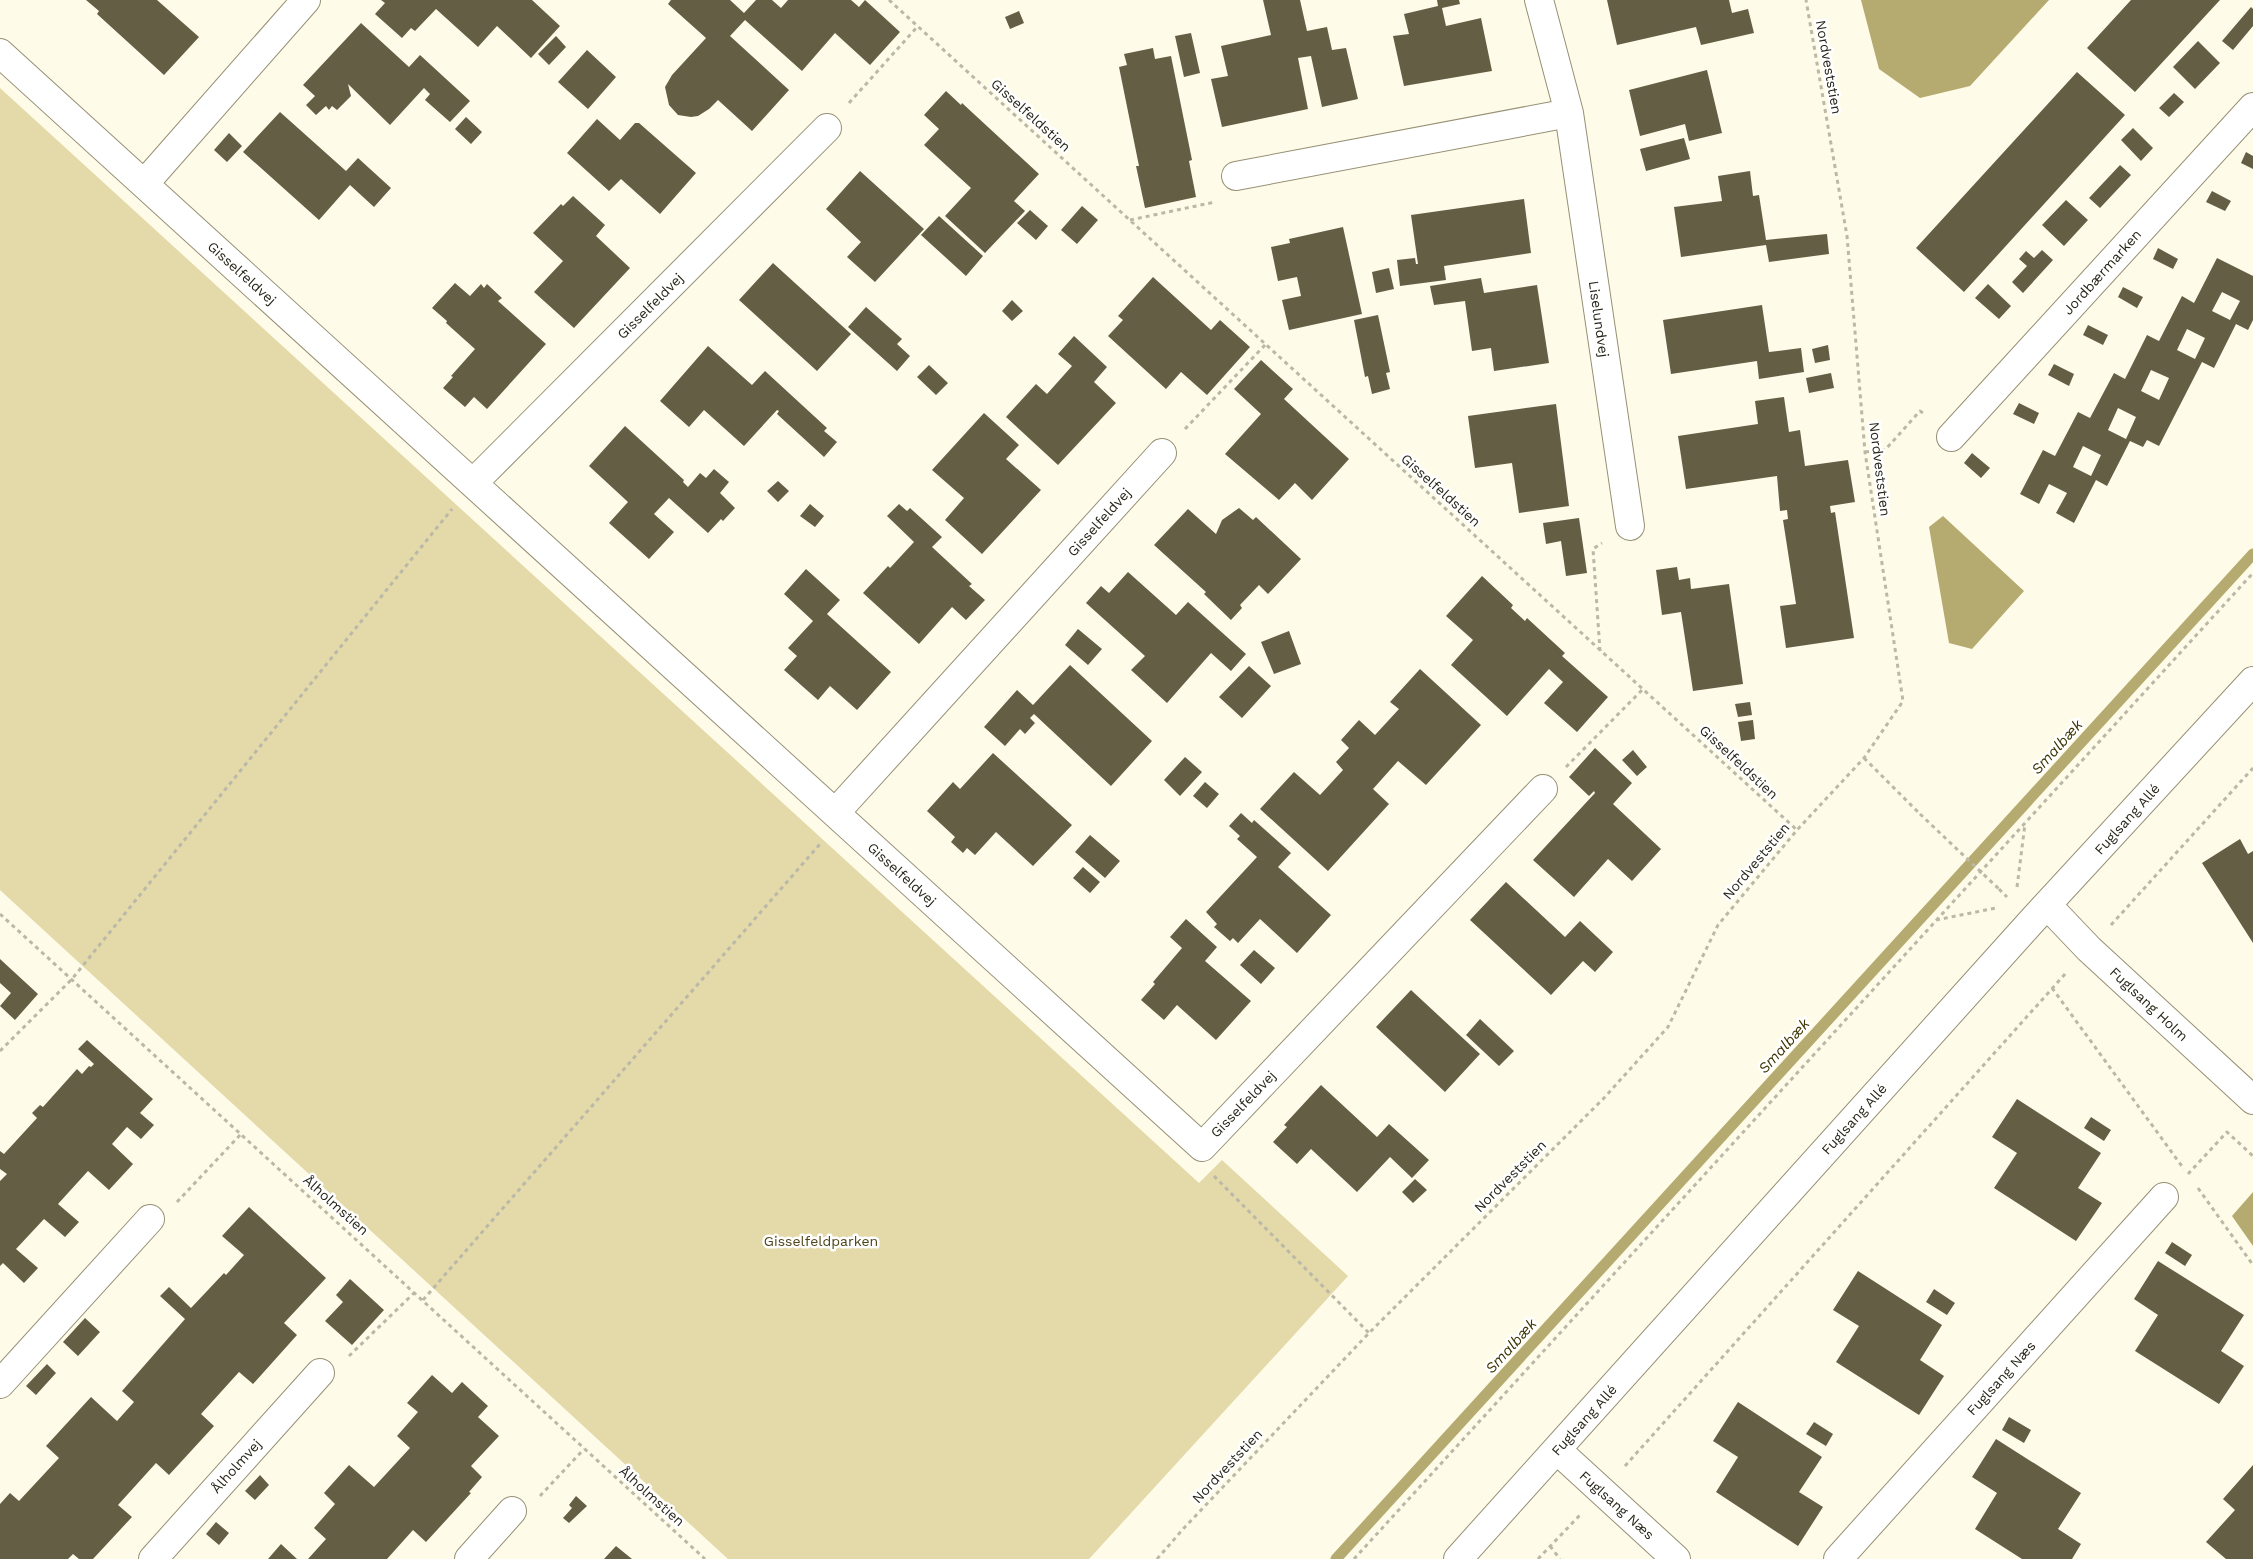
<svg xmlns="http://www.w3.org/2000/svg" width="2253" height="1559" font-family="'Work Sans',sans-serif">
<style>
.green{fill:#e3d9a9}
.water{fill:#b5aa6f}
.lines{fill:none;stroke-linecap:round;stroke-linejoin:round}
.stream{stroke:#b5aa6f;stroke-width:11}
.building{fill:#635e44;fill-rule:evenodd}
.minor-casing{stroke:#969074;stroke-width:30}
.path{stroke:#bbb8a8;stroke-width:3;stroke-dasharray:4 4;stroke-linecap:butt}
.minor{stroke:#fff;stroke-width:28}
.path-bridge{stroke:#bbb8a8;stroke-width:3;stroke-dasharray:4 4;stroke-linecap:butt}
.labels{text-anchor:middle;stroke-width:5;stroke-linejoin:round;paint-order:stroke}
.street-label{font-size:14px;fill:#28261a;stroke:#fff}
.park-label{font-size:14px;fill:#4e4517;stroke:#fff}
.water-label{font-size:15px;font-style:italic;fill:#3e3503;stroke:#fff}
</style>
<rect width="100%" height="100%" fill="#fffbe9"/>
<!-- green -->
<path class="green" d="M0,88l1199,1095 23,-23 126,116 -259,283h-361l-728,-669z"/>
<!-- water -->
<path class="water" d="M1861,0h188l-79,86 -50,12 -41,-29z
M1943,516l81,75 -52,58 -23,-6 -20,-116z
M2253,1192v54l-21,-30z"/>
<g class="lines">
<!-- stream -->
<path class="stream" d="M1336,1559l917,-1005"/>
</g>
<!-- building -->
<path class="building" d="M86,0h71l42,37 -35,38 -67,-61 2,-3z
M381,0h151l28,26 -29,32 -34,-32 -19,21 -42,-38 -21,22 -4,-3 -9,10 -27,-24 10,-11z
M671,0h59l14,13 12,-13h16l9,8 7,-8h63l8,7 6,-7 35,32 -30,33 -35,-32 -33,38 -57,-51 -15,16 59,54 -37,41 -34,-31 -9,9 -11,7 -7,1 -13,-2 -9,-10 -4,-18 7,-12 34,-37 -38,-34z
M1263,0h37l7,31 20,-4 5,23 14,-2 12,51 -36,8 -11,-51 -13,2 10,51 -86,18 -11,-48 17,-3 -7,-30 50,-11z
M1437,0h22l1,4 -18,4 4,18 35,-8 11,53 -88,15 -11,-50 16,-2 -5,-20 34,-8z
M1607,0h122l3,13 16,-4 6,24 -53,12 -5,-18 -79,18z
M2131,0h89l-85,92 -48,-44z
M2251,7l2,2v17l-20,24 -11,-9z
M1019,11l5,12 -14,6 -5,-12z
M361,23l48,44 11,-12 50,46 -20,21 -25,-22 5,-6 -6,-6 -34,37 -42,-41 3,12 -14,14 -5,-4 -3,4 -3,-4 -10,9 -10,-10 9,-9 -12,-11z
M1191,33l9,40 -16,4 -9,-41z
M556,36l10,11 -17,18 -11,-11z
M2198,41l22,22 -25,26 -22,-22z
M1153,48l2,11 16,-3 21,104 -3,1 7,36 -51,11 -9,-42h3l-20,-99 8,-2 -3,-11z
M587,50l29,27 -28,32 -30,-27z
M1707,70l15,63 -33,8 -4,-17 -45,12 -11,-46z
M2077,72l48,43 -161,177 -48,-44z
M946,91l15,14 1,-2 77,71 -25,27 11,10 -40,42 -40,-37 26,-28 -47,-43 15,-16 -15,-14z
M2174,93l10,9 -15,15 -10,-9z
M280,112l66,59 12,-13 33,30 -17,19 -24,-22 -31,35 -76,-68z
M466,117l16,15 -11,12 -16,-15z
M597,119l23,21 15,-17h4l57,50 -36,41 -39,-35 -12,12 -42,-38z
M2133,128l20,20 -12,13 -20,-21z
M229,133l13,13 -15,16 -13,-12z
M1684,138l6,21 -44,12 -6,-22z
M2246,152l7,4v13l-12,-6z
M2120,165l11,10 -31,33 -11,-10z
M860,171l64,58 -49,53 -28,-25 14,-15 -35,-33z
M1750,171l3,25 6,-1 7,45 61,-6 2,20 -60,8 -3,-17 -85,12 -7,-50 48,-6 -4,-25z
M2212,191l19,10 -6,10 -19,-9z
M573,196l32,29 -9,11 34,32 -56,60 -40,-36 29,-31 -30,-28 28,-29 2,2z
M1524,199l7,54 -87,13 2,14 -46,6 -3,-26 18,-2 1,6h2l-7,-49z
M2066,200l22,20 -24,26 -22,-21z
M1082,206l16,14 -21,24 -16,-14z
M1030,210l18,16 -12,14 -19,-17z
M939,216l44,40 -17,20 -45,-41z
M1343,227l19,87 -73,16 -7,-30 19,-4 -4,-19 -19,4 -7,-34 19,-4 -1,-4z
M2158,248l20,11 -5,10 -20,-10z
M2042,250l11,10 -30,33 -11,-11 15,-16 -8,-7 7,-8 8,7z
M2217,258l36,18v44l-5,10 -12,-6 -22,44 -12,-6 -43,84 -12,-6 -4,7 -13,-6 -23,45 -11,-6 -22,43 -18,-10 11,-20 -18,-9 -10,20 -19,-10 23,-44 12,6 23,-44 12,6 24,-45 11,6 22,-44 12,6 23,-45 12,7zM2222,292l18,9 -10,19 -18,-9zM2187,329l18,9 -10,21 -18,-9zM2151,370l18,8 -10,22 -18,-9zM2118,408l18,9 -10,22 -18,-9zM2083,446l18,9 -10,21 -18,-9z
M773,263l78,71 -34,37 -78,-71z
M1389,268l5,21 -18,4 -4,-21z
M1153,277l58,53 9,-10 30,27 -43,48 -26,-23 -15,17 -58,-53 15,-16 -5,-4z
M1481,278l3,15 53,-8 12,78 -55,8 -3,-23 -19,3 -7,-50 -31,4 -4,-19z
M455,283l15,13 11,-12 3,4 3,-4 15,14 -4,3 48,43 -59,65 -13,-12 -9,10 -22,-19 10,-11 -2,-1 24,-27 -29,-26 1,-2 -15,-13z
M1988,284l23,22 -12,13 -24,-21z
M2123,287l20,10 -6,11 -19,-11z
M1012,300l11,11 -11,10 -10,-10z
M1762,305l7,47 32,-4 3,24 -45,7 -2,-18 -86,13 -8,-54z
M866,307l36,32 -5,5 13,12 -13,15 -49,-44z
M1378,315l12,57 -4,1 4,16 -18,5 -4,-18 -3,1 -11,-57z
M2088,325l20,10 -5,10 -20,-10z
M1074,336l33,31 -13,15 22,21 -58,62 -52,-48 30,-33 11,10 25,-28 -14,-12z
M1828,345l2,15 -15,3 -3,-14z
M708,346l44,39 13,-14 62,57 -3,3 13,11 -13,15 -47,-43 2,-3 -2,-1 -33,36 -40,-36 -15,17 -29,-26z
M1261,360l32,29 -9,10 65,60 -37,41 -17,-17 -16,17 -54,-46 36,-40 -27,-25z
M2054,364l20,10 -5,12 -21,-11z
M929,365l19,18 -12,12 -19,-18z
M1831,373l3,15 -25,5 -3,-15z
M1784,397l5,35 11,-2 5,36 43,-6 7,42 -25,4 1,7 4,-1 19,126 -68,10 -6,-42 16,-2 -13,-84 5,-1 -1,-9 -7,1 -3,-35 -91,13 -8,-53 80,-12 -3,-23z
M2019,403l20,10 -5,11 -21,-10z
M1556,404l13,102 -50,7 -7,-50 -37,5 -7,-52z
M984,413l35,32 -13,14 35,31 -59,64 -37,-34 19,-22 -32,-28z
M625,426l59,54 -1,2 5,5 12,-14 6,5 8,-9 15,13 -9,11 15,15 -12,13 -2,-2 -13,14 -39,-35 -15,16 20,18 -25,27 -40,-36 19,-21 -39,-36z
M1972,453l18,15 -9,10 -17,-15z
M778,481l11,10 -11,11 -11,-11z
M810,504l14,12 -9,11 -15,-11z
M899,504l8,7 3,-3 32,29 -10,10 40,37 -3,2 16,14 -19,20 -14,-13 -33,37 -56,-51 25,-27 2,2 24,-26 -27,-26z
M1239,508l14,12 3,-3 45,42 -33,35 -9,-9 -19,20 2,3 -11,12 -27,-26 2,-2 -52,-47 34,-36 28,25 6,-14z
M1579,518l8,55 -21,3 -5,-35 -15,3 -3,-21z
M1677,567l2,13 11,-2 1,11 38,-5 14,100 -50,7 -12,-79 -19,3 -6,-45z
M806,569l34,31 -13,14 64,58 -34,38 -27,-24 -12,14 -34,-30 13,-14 -9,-8 25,-27 -29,-27z
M1128,572l48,43 12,-13 58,52 -15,17 -20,-18 -44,50 -36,-33 14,-14 -59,-53 15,-17 8,7z
M1482,576l31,29 -2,3 14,13 2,-3 38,35 -3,3 46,41 -31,35 -33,-29 19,-21 -14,-13 -42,47 -56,-51 22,-25 -27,-24z
M1078,629l24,20 -14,16 -23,-20z
M1289,631l12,33 -27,10 -13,-32z
M1070,665l82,76 -41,45 -77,-72 -4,4 5,5 -10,11 -5,-5 -15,17 -21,-19 33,-37 16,15z
M1249,666l22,20 -29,32 -23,-21z
M1420,669l61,56 -55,60 -28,-24 -25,28 16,15 -61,67 -68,-62 34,-37 26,23 23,-25 -7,-8 13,-14 -8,-8 18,-20 16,15 24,-26 -9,-7z
M1750,702l2,13 -14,2 -3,-13z
M1753,720l2,19 -14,2 -3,-19z
M1595,748l37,35 -19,21 48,45 -29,32 -24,-22 -34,38 -41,-37 62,-67 -1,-2 -5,5 -20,-19z
M1633,750l14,17 -10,9 -15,-16z
M993,753l79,72 -39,41 -37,-34 -21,23 -8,-7 -4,5 -12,-11 4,-5 -28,-26 26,-29 7,7z
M1185,757l17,15 -22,24 -16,-16z
M1205,782l14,12 -12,14 -14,-12z
M1241,813l11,10 2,-3 37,33 -13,14 53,48 -34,38 -37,-34 -22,24 -5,-5 -3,3 -16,-14 3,-3 -11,-12 51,-55 -20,-18 3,-3 -11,-10z
M1090,835l30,26 -15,17 -30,-26z
M2240,839l8,15 5,-3v92l-51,-80z
M1083,867l17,15 -10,11 -17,-15z
M1506,882l59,55 15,-16 33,31 -18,20 -12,-11 -32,34 -81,-75z
M1186,919l31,28 -12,14 46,40 -35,39 -39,-35 -13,15 -23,-20 14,-16 -2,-2 29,-34 -12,-11z
M1254,950l21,18 -14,16 -21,-19z
M0,959l38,35 -23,26 -15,-14 11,-13 -11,-10z
M1411,990l69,64 -35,38 -69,-65z
M1480,1019l34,32 -15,15 -33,-31z
M87,1040l66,59 -13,14 14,12 -13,14 -14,-12 -15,17 21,20 -24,26 -21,-19 -30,33 21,18 -14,15 -21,-18 -28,30 22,19 -14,15 -21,-20 -3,3v-85l7,-7 -7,-5v-18l4,3 33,-36 -5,-5 8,-8 3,2 34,-38 5,5 7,-8 2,1 3,-3 -16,-15z
M1321,1085l56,52 12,-13 40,36 -17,18 -22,-21 -33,35 -46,-43 -14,15 -24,-22 14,-15 -3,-2z
M2017,1099l84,54 -23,35 24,15 -26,38 -82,-53 23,-35 -25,-16z
M2091,1117l20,13 -7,11 -20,-13z
M1415,1179l12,11 -14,13 -11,-11z
M249,1207l77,71 -42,45 13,12 -44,49 -14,-12 -38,42 13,12 -45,49 -13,-12 -38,42 14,12 -39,42h-14l-6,-5 -5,5h-68v-55l10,-11 9,8 40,-43 -13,-12 45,-49 26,24 17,-19 -12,-11 63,-72 -25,-23 9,-9 22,21 33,-35 2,2 18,-20 -22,-19z
M2172,1242l20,13 -7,11 -20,-13z
M2158,1261l86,54 -23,36 23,15 -25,38 -84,-53 23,-36 -24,-16z
M1858,1271l84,54 -22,35 24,16 -25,39 -83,-53 23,-36 -26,-16z
M350,1279l34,31 -32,35 -27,-24 18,-19 -7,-7z
M1934,1289l21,14 -8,12 -21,-13z
M85,1318l15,14 -22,24 -15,-14z
M47,1364l9,9 -20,22 -10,-9z
M432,1375l20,18 10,-11 26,24 -10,11 21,19 -28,30 11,11 -13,15 2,1 -45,49 -13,-12 -26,29h-79l18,-20 -12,-11 21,-24 -11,-11 25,-28 25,22 36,-39 -13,-12 21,-24 -11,-9z
M1738,1402l84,55 -23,35 24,15 -25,39 -82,-54 22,-35 -25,-16z
M2009,1417l22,13 -7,13 -22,-13z
M1814,1422l19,12 -7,12 -20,-12z
M1996,1439l85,54 -23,36 23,15 -9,15h-50l-47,-30 22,-36 -25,-16z
M2253,1465v94h-27l-20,-17 29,-32 -12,-11z
M260,1475l9,10 -14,15 -10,-9z
M576,1496l11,10 -18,17 -6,-5 9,-10 -3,-3z
M216,1522l13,11 -10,12 -13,-11z
M281,1544l16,15h-29z
M616,1546l16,13h-28z"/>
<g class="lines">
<defs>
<path id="minor" d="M1539,0l30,113 61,413
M0,53l1202,1094 341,-358
M1236,176l333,-63
M144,184l162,-184
M1951,437l302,-330
M473,483l354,-355
M835,813l327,-360
M2048,906l41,43 164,151
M0,1384l150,-165
M1557,1450l119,109
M153,1559l167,-186
M469,1559l43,-48
M1458,1559l573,-637 222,-241
M1838,1559l326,-362"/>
</defs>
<!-- minor casing -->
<use href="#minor" class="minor-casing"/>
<!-- path -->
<path class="path" d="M889,0l908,830
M849,103l69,-77
M1130,220l85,-18
M1185,429l80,-84
M1865,452l20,-2 35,-39 6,4
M1600,651l-7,-102 9,-6
M1864,758l56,56
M1566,767l77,-78
M2017,887l8,-63
M1999,889l8,8
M0,914l705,645
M1936,920l60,-12
M2111,925l142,-157
M2052,988l132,181
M0,1051l72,-72 380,-470
M2188,1174l39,-42 26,24
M1214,1176l155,157
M2198,1188l55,77
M177,1202l64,-68
M423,1300l397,-456
M349,1356l66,-64
M1625,1466l441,-493
M540,1496l44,-47
M1550,1546l10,13
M1157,1559l27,-31 185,-195 235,-235 64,-71 50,-102 79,-95 67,-72 39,-57 -38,-249 -18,-216 -41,-236
M1354,1559l899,-986
M1538,1559l42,-44"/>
<!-- minor -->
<use href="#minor" class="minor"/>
<!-- path-bridge -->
<path class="path-bridge" d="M1920,814l79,75"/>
</g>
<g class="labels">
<!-- street labels -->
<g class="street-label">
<text transform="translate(1829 67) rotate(80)" y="5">Nordveststien</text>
<text transform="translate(1031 115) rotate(42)" y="5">Gisselfeldstien</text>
<text transform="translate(2102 272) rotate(-48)" y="5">Jordbærmarken</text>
<text transform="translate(242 273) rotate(42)" y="5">Gisselfeldvej</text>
<text transform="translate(650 306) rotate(-45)" y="5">Gisselfeldvej</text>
<text transform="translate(1599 319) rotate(82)" y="5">Liselundvej</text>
<text transform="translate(1880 469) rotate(83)" y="5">Nordveststien</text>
<text transform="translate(1441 490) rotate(42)" y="5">Gisselfeldstien</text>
<text transform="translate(1099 522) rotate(-48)" y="5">Gisselfeldvej</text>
<text transform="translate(1739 762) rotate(43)" y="5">Gisselfeldstien</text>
<text transform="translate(2127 819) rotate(-48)" y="5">Fuglsang Allé</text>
<text transform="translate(1756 861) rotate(-50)" y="5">Nordveststien</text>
<text transform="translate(902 874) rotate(42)" y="5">Gisselfeldvej</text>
<text transform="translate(2149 1004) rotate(43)" y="5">Fuglsang Holm</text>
<text transform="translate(1243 1104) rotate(-46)" y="5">Gisselfeldvej</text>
<text transform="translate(1854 1119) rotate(-48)" y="5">Fuglsang Allé</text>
<text transform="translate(1510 1176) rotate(-45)" y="5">Nordveststien</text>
<text transform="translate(336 1205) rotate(42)" y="5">Ålholmstien</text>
<text transform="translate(2001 1378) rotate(-48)" y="5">Fuglsang Næs</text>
<text transform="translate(1584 1420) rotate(-48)" y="5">Fuglsang Allé</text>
<text transform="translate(236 1466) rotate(-48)" y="5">Ålholmvej</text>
<text transform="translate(1227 1466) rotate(-47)" y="5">Nordveststien</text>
<text transform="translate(652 1496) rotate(42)" y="5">Ålholmstien</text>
<text transform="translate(1617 1505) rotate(42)" y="5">Fuglsang Næs</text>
</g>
<!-- park labels -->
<g class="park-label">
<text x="821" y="1246">Gisselfeldparken</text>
</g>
<!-- water labels -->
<g class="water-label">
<text transform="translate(2057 747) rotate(-48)" y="5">Smalbæk</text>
<text transform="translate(1784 1046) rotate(-48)" y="5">Smalbæk</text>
<text transform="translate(1511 1346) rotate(-48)" y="5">Smalbæk</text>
</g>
</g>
</svg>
